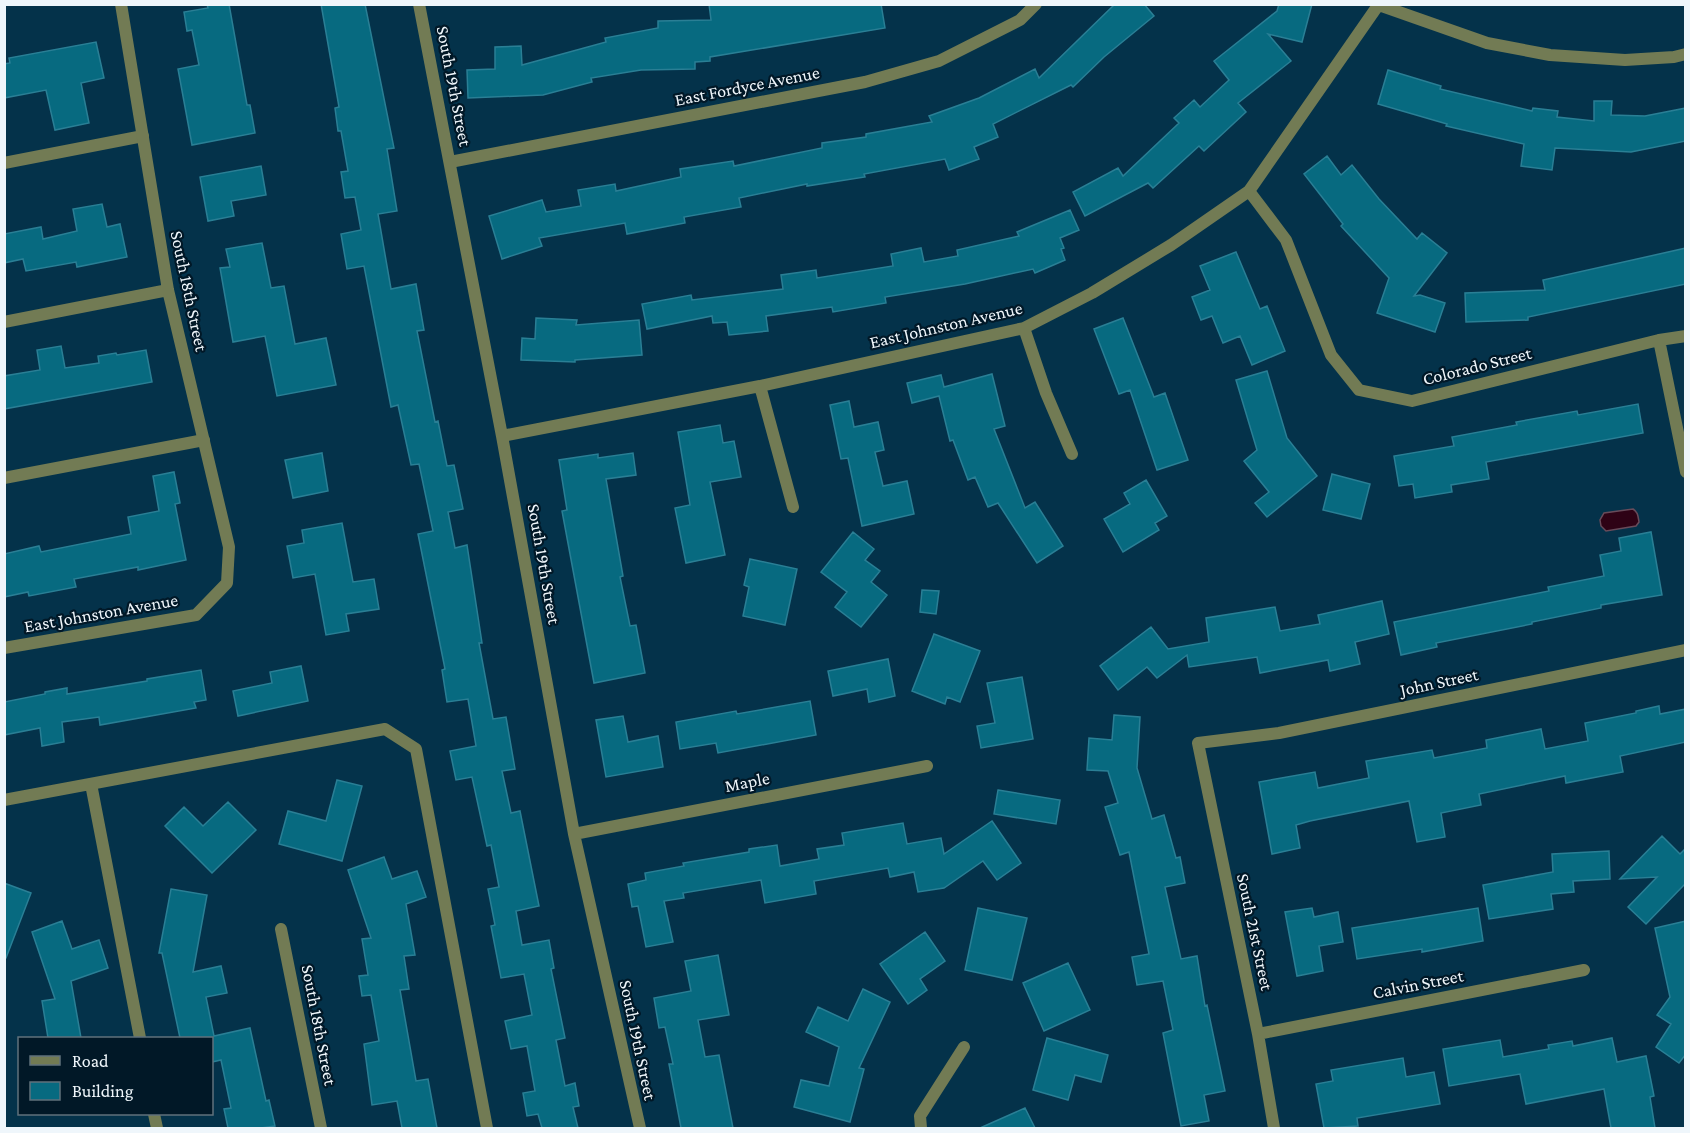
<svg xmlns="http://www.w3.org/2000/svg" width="1690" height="1133" font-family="'Crimson Pro',serif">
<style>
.water{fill:#2e0215;stroke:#684b5a;stroke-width:1.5}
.building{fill:#076a80;stroke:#2a7f95;stroke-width:1.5}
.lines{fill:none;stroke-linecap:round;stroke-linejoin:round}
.lane{stroke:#727b54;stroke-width:12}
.street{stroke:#727b54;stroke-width:12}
.labels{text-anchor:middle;stroke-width:4.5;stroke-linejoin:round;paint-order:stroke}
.street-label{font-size:18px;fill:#eff6fb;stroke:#011827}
</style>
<rect width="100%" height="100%" fill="#04324a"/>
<!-- water -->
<path class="water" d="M1633,509c5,3 5,7 6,13l-3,4 -30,5 -5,-5 -1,-6 4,-7z"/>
<!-- building -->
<path class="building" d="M207,4h22l18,101h3l5,28 -63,12 -14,-76 21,-4 -7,-35 -5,1 -3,-19 24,-4z
M321,4h44l29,144 -7,1 10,62 -19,3 13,75 25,-5 8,46 -7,1 18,91 3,-1 9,45 7,-1 9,44 -15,3 7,36 12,-3 15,98h-3l14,76 13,-2 9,52 -13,2 9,42 9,-2 19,95 -23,5 6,34 27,-5 5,28 -3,1 14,69 -9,2 9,46 10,-3 4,23 -6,1 5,21h-36l-4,-14 -11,2 -4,-23 12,-2 -8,-45 -16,3 -6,-28 27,-6 -8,-41 -23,4 -10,-52 4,-1 -7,-36 11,-2 -8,-42 -4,1 -15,-69 -16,3 -6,-29 26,-5 -8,-47 -21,3 -5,-32 3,-1 -27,-135 15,-3 -14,-67 -8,1 -13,-60 -7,2 -27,-141 -17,3 -6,-35 20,-4 -6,-33 -10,1 -4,-26 7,-1 -7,-40h-3l-3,-23 4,-1z
M709,4h172l4,24 -175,29v4l-15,1v7l-54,1 -50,8 1,4 -49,13 -75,3 -1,-28 28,-1v-22l26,-1 1,19 84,-23 -1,-4 53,-10v-7l53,-1z
M1115,4h29l10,12 -50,41 -31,30 -2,-2 -78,39 5,13 -24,10 5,12 -30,11 -4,-11 -81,15 1,3 -58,9v-2l-68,14 2,9 -57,10 1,6 -58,11 -2,-11 -86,15 3,8 -40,13 -13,-43 53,-16 4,12 35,-6 -3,-16 37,-6 1,7 65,-14 -1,-8 53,-8 1,5 88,-18v-5l44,-6v-3l66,-12 -3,-6 50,-18 56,-29 4,9z
M1279,4h33l-10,38 -34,-8 23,27 -53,42 8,9 -42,39 -5,-5 -46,42 -5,-5 -63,33 -12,-24 45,-24 5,8 56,-53 -5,-5 20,-18 6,7 29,-27 -15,-19 63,-50z
M96,42l8,36 -23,5 8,40 -34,7 -9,-40 -42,8v-34l6,-1 -1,-5z
M1388,70l53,16 -1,3 92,22 1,-3 25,3 -1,6 37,4v-20h18l-1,14 34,1 41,-8v33l-55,11 -76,-4 -3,22 -31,-4 3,-22 -78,-18 1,-2 -69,-20z
M1327,156l14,19 11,-10 27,34 38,40 5,-6 25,20 -33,43 6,-1 25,8 -10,29 -58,-19 12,-35 -48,-52 2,-2 -39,-50z
M261,166l5,29 -35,6 3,15 -26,5 -8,-44z
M102,204l5,23 13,-3 7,33 -50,10 -1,-5 -50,9 -3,-12 -19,4v-29l37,-7 2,12 34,-8 -4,-22z
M1070,210l9,20 -19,8 4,10 -3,1 4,11 -30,13 -2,-4 -68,15 -80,13 1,6 -53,9 -1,-5 -66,9 2,15 -39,4 -2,-13 -14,1 -1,-7 -65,13 -5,-25 49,-9 1,5 91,-11 -2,-14 35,-5 1,8 76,-12 -2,-12 30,-6 3,14 34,-6 -1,-6 62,-14 -2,-4z
M262,243l9,45 13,-2 11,58 31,-6 10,47 -59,11 -12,-60 -32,6 -13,-74 10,-1 -4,-18z
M1686,248v36l-158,33v3l-62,2 -1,-29 80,-3 -2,-10z
M1236,252l24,57 7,-3 18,45 -33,14 -12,-29 -17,7 -11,-27 -11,4 -9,-23 18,-7 -10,-24z
M536,318l41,2 -1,5 63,-5 3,35 -67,5v2l-54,-2 1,-22 13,1z
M1123,318l31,79 11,-4 23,67 -31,10 -27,-80 -11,4 -25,-65z
M61,346l4,22 34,-5 -1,-7 18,-3 1,2 29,-5 6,32 -148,27v-33l36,-6 -3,-20z
M1267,371l20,67 30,38 -50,41 -12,-14 14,-11 -25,-31 13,-11 -21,-70z
M992,374l13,52 -11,3 31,79 10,-6 28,44 -26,17 -39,-60 -10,4 -13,-30 -7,3 -15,-40 -3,1 -11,-45 -27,7 -5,-20 34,-8 3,12z
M849,401l5,26 24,-5 6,28 -9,2 8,34 24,-5 7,33 -52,12 -14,-68 -7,1 -11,-54z
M1638,404l5,29 -157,29 3,17 -38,6 1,7 -37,6 -2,-14 -14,2 -5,-30 60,-10 -2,-9 65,-12 -1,-3 61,-11 1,4z
M720,425l3,18 11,-2 7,36 -31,5 15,73 -39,8 -11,-55 15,-3 -12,-73z
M322,453l6,38 -35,7 -8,-38z
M633,453l3,22 -30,4 17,97 -3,1 10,49 6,-1 9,48 -51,10 -32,-172 5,-1 -8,-50 39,-6v4z
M174,472l6,31 -5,1 11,56 -48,10v-3l-64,12 2,8 -47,9 -1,-4 -24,5v-43l35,-8 2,6 90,-18 -3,-17 31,-6 -6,-35z
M1332,474l38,10 -9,35 -38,-9z
M1146,480l21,36 -12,7 4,7 -36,22 -19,-33 26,-15 -6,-11z
M342,523l11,59 21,-3 5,30 -33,5 3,17 -23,4 -11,-61 -22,4 -6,-32 17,-3 -2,-13z
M853,532l21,17 -9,11 15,11 -9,11 16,13 -26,32 -26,-20 12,-15 -26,-20z
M1651,532l11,63 -61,10v3l-69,14v2l-96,19 1,4 -36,8 -7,-33 155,-31 -1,-4 56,-11 -4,-21 21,-4 -2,-13z
M750,559l47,10 -12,56 -42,-9 6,-29 -5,-2z
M922,590l17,1 -3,23 -16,-2z
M1382,601l7,33 -34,8 5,22 -30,7 -2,-11 -68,13 -3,-16 -68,10 -2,-12 -30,23 -10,-11 -29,23 -18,-24 51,-39 17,22 41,-7 -3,-24 69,-11 5,24 40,-7 -2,-9z
M934,634l46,17 -20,51 -13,-5 -2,7 -33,-13z
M888,659l7,37 -26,6 -2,-13 -34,7 -5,-25z
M301,666l7,35 -70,15 -5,-25 39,-8 -2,-11z
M201,670l5,30 -12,2 2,6 -96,17 -1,-8 -37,5 2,20 -22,4 -2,-18 -36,7v-33l41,-8v-2l22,-4v6l80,-13v-2z
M1022,677l11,62 -52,9 -4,-22 18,-3 -8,-40z
M810,701l6,34 -98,18 -2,-10 -36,6 -4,-27 60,-11 1,3z
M1659,706l1,8 26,-5v33l-66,14 3,16 -57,11 -1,-7 -86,18 2,11 -40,8 4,24 -28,5 -8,-41 -99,20 -14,4 4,23 -28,6 -13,-72 56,-10 3,16 51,-10 -3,-17 66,-11 2,8 53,-10 -1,-8 55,-11 4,20 43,-8 -3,-18 51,-10v-2z
M1114,715l26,2 -3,51 15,51 12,-4 12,43 4,-1 5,26 -20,4 16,72 16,-3 8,50 2,-1 18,86 -21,4 5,26 -28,5 -18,-93 10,-3 -10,-49 -26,4 -5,-28 17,-3 -20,-102 -9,3 -15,-48 13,-4 -10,-32 -21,-1 2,-32 23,2z
M623,716l5,26 30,-6 5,31 -57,10 -10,-57z
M337,780l25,6 -20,75 -63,-17 9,-33 38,10z
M998,790l62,10 -4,24 -62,-10z
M228,802l28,28 -44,43 -47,-47 19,-19 19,19z
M992,821l29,42 -24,17 -14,-19 -39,27 -26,4 -4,-20 -24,5 -2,-9 -74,13 2,13 -51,9 -4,-23 -78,13 1,5 -20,3 9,41 -27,5 -8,-41 -6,1 -4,-23 18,-4 -1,-7 39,-7 -1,-3 66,-11v-3l28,-4 3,21 39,-7 -2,-10 27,-4 -2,-12 61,-10 4,21 34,-6 3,16z
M1662,836l18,18 6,-6v35l-40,41 -18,-17 29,-30 -37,2z
M1609,851l1,28 -37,2 1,11 -23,2 2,15 -64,10 -6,-34 70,-13 -1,-18z
M384,857l8,22 25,-8 9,26 -20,7 9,51 -11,1 5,33 -9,1 16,91 12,-2 9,49h-35l-5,-27 -25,4 -8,-61 15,-3 -8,-46 -9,1 -3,-20 9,-1 -6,-36 9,-1 -23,-68z
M4,883l27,10 -25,65h-2z
M171,889l36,6 -14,77 28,-6 6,27 -21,4 8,39 36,-8 16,73 3,-1 6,26 -14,2h-33l-4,-19 7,-1 -10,-48 -9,2v-24h-32l-18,-85h-3z
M978,908l49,10 -15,62 -47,-10z
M1312,908l2,9 24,-5 5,30 -24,4 4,25 -26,5 -12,-64z
M1478,908l5,33 -61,11v-3l-65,10 -5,-31z
M62,921l10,28 27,-9 9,28 -37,13 10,57h-33l-6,-37 13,-2 -23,-67z
M1686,921v133l-7,9 -23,-16 15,-23 -14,-9 13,-18 -15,-69z
M925,932l20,29 -25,18 7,11 -19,14 -28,-40z
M718,955l11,60 -31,5 7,37 14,-2 14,73h-52l-12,-64h4l-8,-37 -6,1 -5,-30 37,-7 -6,-30z
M1068,963l22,47 -46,21 -21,-48z
M863,989l27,13 -31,66 5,1 -14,53 -56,-15 7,-27 28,6 10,-39 -33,-15 12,-25 30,14z
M1047,1038l61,17 -7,27 -26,-7 -7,25 -35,-10z
M1612,1038l5,24 29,-6 8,40 -4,1 5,31h-44l-7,-39 -78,15 -6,-30 -71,12 -6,-37 57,-9 3,17 46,-8 -1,-4 24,-4 1,5z
M1403,1058l3,19 28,-5 6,32 -83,14 1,8 -34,2 -8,-44 17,-3 -2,-11z
M1025,1108l10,20h-55z"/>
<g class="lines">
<!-- lane -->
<path class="lane" d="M4,163l139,-27
M4,478l200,-38
M91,784l49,254
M4,800l381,-71 31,20 71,379
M154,1114l3,14"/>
<!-- street -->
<path class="street" d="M419,4l83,432 72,398 66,294
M1379,5l108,38 63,12 75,5 49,-3 12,-3
M450,162l415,-80 74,-21 81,-41 16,-16
M1249,191l37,49 45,115 28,35 53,11 247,-61 27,-4
M4,322l164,-32
M1024,328l22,65 26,61
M1659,340l27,132
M760,386l33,121
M502,436l258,-50 264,-58 68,-35 79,-48 78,-54 130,-187
M4,648l192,-33 31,-32 2,-36 -61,-257 -47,-286
M574,834l353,-68
M281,929l40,199
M1258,1034l326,-64
M921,1128l-1,-12 44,-69
M1274,1128l-16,-94 -60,-291 81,-10 407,-83"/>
</g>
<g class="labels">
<!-- street labels -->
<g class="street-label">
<text transform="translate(454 86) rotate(79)" y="6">South 19th Street</text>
<text transform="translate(747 86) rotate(-11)" y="6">East Fordyce Avenue</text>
<text transform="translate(189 291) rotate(78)" y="6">South 18th Street</text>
<text transform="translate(946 325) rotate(-13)" y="6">East Johnston Avenue</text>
<text transform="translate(1477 366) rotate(-14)" y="6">Colorado Street</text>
<text transform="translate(544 564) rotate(80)" y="6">South 19th Street</text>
<text transform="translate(101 613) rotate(-10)" y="6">East Johnston Avenue</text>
<text transform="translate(1439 682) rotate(-12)" y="6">John Street</text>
<text transform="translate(747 782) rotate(-11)" y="6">Maple</text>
<text transform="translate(1255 932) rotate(78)" y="6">South 21st Street</text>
<text transform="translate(1418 984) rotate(-11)" y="6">Calvin Street</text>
<text transform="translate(319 1025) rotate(79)" y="6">South 18th Street</text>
<text transform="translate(638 1040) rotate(78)" y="6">South 19th Street</text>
</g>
</g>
<!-- border -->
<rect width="1690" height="1133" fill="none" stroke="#eff6fb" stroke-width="12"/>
<!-- legend -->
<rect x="18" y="1037" width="195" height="78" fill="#011827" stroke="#60717c" stroke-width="1.5"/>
<rect x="30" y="1056" width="30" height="9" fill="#727b54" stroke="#60717c" stroke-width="1.5"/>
<text x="72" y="1067" font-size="18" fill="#eff6fb">Road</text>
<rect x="30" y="1082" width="30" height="18" fill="#076a80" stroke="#60717c" stroke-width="1.5"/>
<text x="72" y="1097" font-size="18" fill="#eff6fb">Building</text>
</svg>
